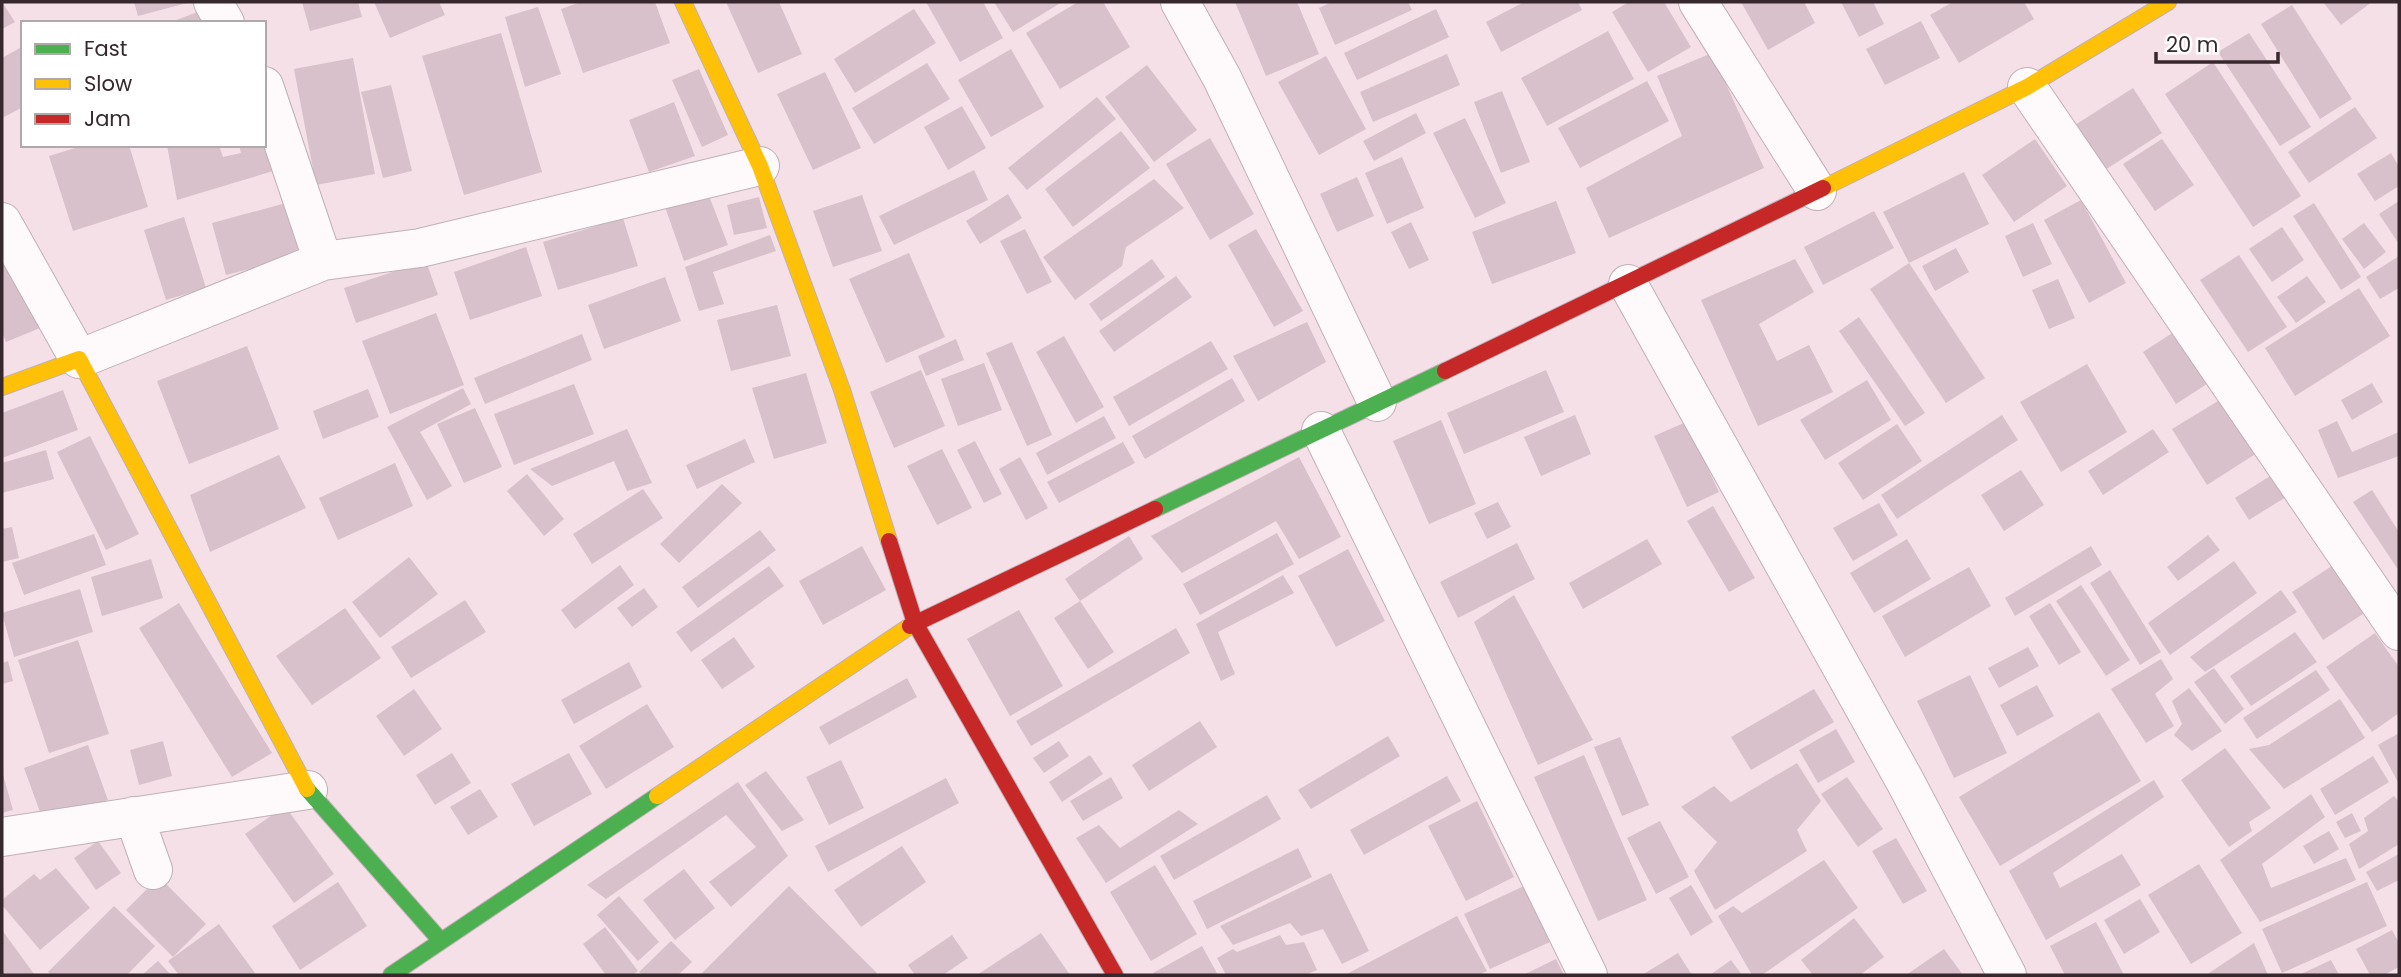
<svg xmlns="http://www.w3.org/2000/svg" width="2401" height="977" font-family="Poppins,sans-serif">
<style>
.building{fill:#d8c1ca}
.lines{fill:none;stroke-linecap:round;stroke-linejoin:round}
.street-casing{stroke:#c0b0b6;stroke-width:40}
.fast-casing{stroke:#c0b0b6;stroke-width:18}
.slow-casing{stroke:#c0b0b6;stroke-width:18}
.jam-casing{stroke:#c0b0b6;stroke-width:18}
.street{stroke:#fefafc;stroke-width:38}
.fast{stroke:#4caf50;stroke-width:16}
.slow{stroke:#ffc107;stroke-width:16}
.jam{stroke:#c62828;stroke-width:16}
</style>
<rect width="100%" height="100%" fill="#f5e0e8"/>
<!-- building -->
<path class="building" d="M2,2l13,20 -13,7z
M134,2h53v1l-49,13z
M302,2h56l4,15 -52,14z
M374,2h65l6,13 -55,23z
M581,2h74l15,41 -87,30 -22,-64z
M726,2h53l23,52 -44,19z
M926,2h57l20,36 -43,24z
M994,2h68l-49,30z
M1078,2h25l27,45 -70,42 -34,-56z
M1235,2h62l22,52 -53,22z
M1332,2h76l4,8 -77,35 -16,-37z
M1524,2h54l4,8 -81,42 -15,-30z
M1629,2h35l27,45 -43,25 -36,-60z
M1741,2h63l11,21 -47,27z
M1841,2h32l11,22 -25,13z
M1953,2h71l10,17 -75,44 -29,-48z
M2323,2h49l-31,23z
M2292,5l60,94 -32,20 -59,-95z
M538,7l23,67 -36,13 -20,-70z
M914,9l22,34 -81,50 -21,-34z
M1436,9l13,28 -92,43 -13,-27z
M200,11l4,12h-35z
M1921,21l19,37 -55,27 -19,-36z
M1608,31l26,48 -87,47 -26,-48z
M501,33l41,139 -78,23 -42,-139z
M2249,33l62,94 -31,19 -62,-94z
M20,48l3,6v53l-21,11v-60z
M1011,49l33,58 -53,30 -33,-57z
M1712,53l52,115 -155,70 -23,-50 96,-52 -25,-60z
M1447,54l13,31 -87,37 -13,-30z
M1326,56l40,73 -47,26 -41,-73z
M353,58l22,116 -59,11 -22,-116z
M2213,62l88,134 -48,31 -88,-133z
M927,63l23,36 -76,45 -22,-36z
M1147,65l50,65 -43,32 -49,-65z
M699,69l29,66 -26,12 -30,-67z
M825,72l36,76 -48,22 -36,-76z
M1647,81l22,40 -89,47 -22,-40z
M391,85l21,86 -29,7 -22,-86z
M2133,88l29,45 -57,37 -30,-45z
M1502,91l28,71 -29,11 -27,-71z
M1097,97l19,22 -89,71 -19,-22z
M674,102l21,54 -46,16 -20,-52z
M962,106l24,42 -38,22 -24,-43z
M2355,107l22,31 -68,45 -21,-31z
M1416,113l10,20 -52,28 -11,-20z
M1465,118l41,85 -31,15 -42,-85z
M1121,131l29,37 -77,59 -28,-38z
M1210,138l44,76 -44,26 -44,-76z
M2035,139l32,47 -53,36 -32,-47z
M2162,139l32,46 -39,26 -32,-47z
M85,145h44l19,62 -75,24 -24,-75z
M167,145h52l4,12 18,-4 -2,-8h25l9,26 -96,29z
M2391,153l8,14v19l-24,15 -18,-27z
M1402,157l22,51 -37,16 -22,-51z
M974,170l14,30 -94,45 -15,-29z
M1964,172l25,52 -80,39 -26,-51z
M1357,177l17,39 -37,16 -17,-38z
M1154,179l30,29 -58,39 -4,19 -47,34 -32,-43z
M706,188l22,57 -44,16 -20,-57z
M1008,194l14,24 -42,26 -14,-23z
M862,195l20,56 -49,16 -20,-56z
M759,197l8,31 -33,7 -7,-30z
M2081,200l45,83 -37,20 -45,-83z
M1556,201l20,52 -84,31 -20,-52z
M2399,201v43l-20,-30z
M286,203l14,53 -74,19 -14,-52z
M2314,203l47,74 -20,13 -48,-74z
M1874,211l20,37 -71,37 -19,-38z
M184,217l22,71 -40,12 -22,-70z
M623,218l15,48 -80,24 -15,-48z
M1411,222l18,38 -20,9 -18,-37z
M2033,223l19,41 -29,13 -18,-41z
M2364,223l22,29 -22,17 -22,-30z
M2282,227l22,33 -32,22 -23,-33z
M1025,229l27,53 -25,12 -27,-53z
M1256,229l47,82 -29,16 -46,-82z
M770,235l6,16 -63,21 11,32 -25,7 -14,-44z
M2,241l38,87 -34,14 -4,-10z
M526,247l16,49 -72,24 -16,-48z
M1956,248l13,24 -34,19 -13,-25z
M909,253l36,84 -59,26 -37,-84z
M2239,255l48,72 -39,25 -48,-72z
M2399,256v32l-19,11 -14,-22z
M1152,259l13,18 -64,44 -12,-17z
M1795,259l19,33 -55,32 18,37 32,-16 24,47 -75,34 -57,-126z
M426,261l12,34 -82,28 -12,-35z
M1909,263l76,115 -39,25 -76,-114z
M1176,276l16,21 -78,55 -15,-21z
M2307,276l19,26 -30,21 -19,-26z
M665,277l16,44 -77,28 -16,-44z
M2058,279l17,39 -26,11 -17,-39z
M2359,288l31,48 -95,60 -30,-48z
M777,305l14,51 -60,15 -14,-51z
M436,313l28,72 -74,29 -28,-73z
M1859,317l66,96 -20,13 -66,-95z
M1307,322l19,40 -68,39 -25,-45z
M2180,328l33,52 -37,24 -33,-52z
M582,334l10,26 -107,44 -11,-26z
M1064,336l40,71 -28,16 -40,-71z
M956,339l8,21 -38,16 -8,-20z
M1211,341l17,28 -99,57 -16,-29z
M1012,342l40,93 -25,11 -41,-93z
M247,346l32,83 -90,35 -32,-83z
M984,363l18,47 -44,16 -17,-47z
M2087,364l40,68 -66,40 -41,-70z
M921,370l24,56 -51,22 -24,-56z
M1546,370l18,42 -100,42 -17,-41z
M806,373l21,70 -53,16 -22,-71z
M1232,378l13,23 -100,58 -13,-23z
M1867,380l24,40 -66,40 -25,-40z
M2372,383l11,19 -31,18 -11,-20z
M574,384l20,50 -80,31 -20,-51z
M463,388l8,16 -51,28 32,54 -25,14 -40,-73z
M368,389l11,28 -56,22 -10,-28z
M63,390l15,40 -76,28v-45z
M2223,398l34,55 -50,32 -35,-56z
M475,408l27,59 -38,16 -27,-59z
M1575,415l16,39 -50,22 -17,-39z
M2002,415l16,25 -121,79 -16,-24z
M1104,416l12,22 -69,37 -11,-22z
M1441,420l35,84 -47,20 -36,-83z
M2337,421l15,31 47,-20v24l-61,22 -20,-48z
M1686,422l33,70 -32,15 -33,-71z
M1897,424l25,37 -59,39 -25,-37z
M627,429l25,54 -25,8 -13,-30 -62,25 -22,-17z
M2153,429l16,23 -66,43 -15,-24z
M90,436l49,98 -33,16 -49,-98z
M745,439l10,23 -58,27 -11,-24z
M975,441l27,53 -18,9 -27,-53z
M1123,442l12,21 -76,40 -12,-21z
M942,449l30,59 -35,17 -30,-59z
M46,450l8,29 -52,14v-30z
M279,455l27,53 -96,44 -20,-57z
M1020,457l28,51 -22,12 -27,-51z
M1299,457l42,80 -42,22 -23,-38 -94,52 -31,-37z
M395,463l18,43 -75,34 -19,-42z
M2021,470l23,35 -40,26 -23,-36z
M2275,473l14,22 -40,25 -14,-22z
M527,474l37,45 -20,17 -37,-45z
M722,484l20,19 -63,60 -19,-19z
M643,489l20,29 -71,46 -19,-30z
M2372,490l27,42v35l-2,1 -44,-66z
M1498,502l13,25 -24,12 -13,-26z
M1879,503l19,32 -45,26 -20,-33z
M1713,506l42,72 -26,14 -42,-71z
M12,527l7,31 -17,4v-33z
M760,530l16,20 -78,58 -16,-21z
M1277,533l17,31 -94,51 -17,-31z
M94,534l12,31 -82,30 -12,-32z
M2208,535l12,15 -42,31 -11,-14z
M1129,536l14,23 -63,42 -15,-22z
M1647,539l15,25 -79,45 -14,-26z
M1907,539l24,40 -57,34 -24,-40z
M1517,543l18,36 -77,39 -18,-36z
M862,546l24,44 -63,35 -24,-44z
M2091,546l11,19 -87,51 -10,-18z
M1348,549l37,72 -49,26 -38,-71z
M409,557l29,37 -58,44 -28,-36z
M151,559l12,39 -61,18 -11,-39z
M2234,561l23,32 -87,62 -22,-32z
M2335,564l31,48 -43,28 -31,-48z
M620,565l14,20 -59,44 -14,-19z
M769,566l15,20 -93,66 -15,-20z
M1969,567l22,39 -86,51 -23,-41z
M2110,570l51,82 -21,13 -50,-82z
M1283,575l11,18 -76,39 17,42 -14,7 -25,-57z
M2081,585l49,75 -24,16 -50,-75z
M644,588l14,19 -26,20 -15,-19z
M80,589l13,43 -79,25 -12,-44z
M2281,590l16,22 -92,60 -15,-15z
M1514,595l79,145 -55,25 -64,-143z
M465,600l21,32 -75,46 -20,-31z
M1080,601l34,51 -26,17 -34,-51z
M179,603l93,150 -40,24 -93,-149z
M2050,603l31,49 -22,13 -30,-49z
M345,608l36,50 -69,47 -36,-49z
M1019,610l44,76 -53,30 -43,-77z
M1176,628l14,25 -159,93 -15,-25z
M2295,632l22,30 -66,44 -21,-30z
M2375,633l24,34v46l-27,19 -46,-65z
M734,637l21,30 -33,22 -21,-29z
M78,640l31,94 -60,19 -31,-93z
M2028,647l11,19 -40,22 -11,-20z
M2161,659l12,20 -18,15 19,32 -28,17 -35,-54z
M8,661l5,20 -11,3v-21z
M629,662l13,25 -68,37 -13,-24z
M2214,668l30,41 -19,15 -31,-42z
M2316,670l14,20 -73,49 -14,-21z
M1970,675l37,78 -53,25 -37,-77z
M907,678l10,19 -88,48 -10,-18z
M2037,685l17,31 -37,20 -17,-31z
M2189,688l33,43 -30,20 -18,-16 8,-11 -10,-23z
M414,689l28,40 -38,27 -28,-40z
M1814,689l20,33 -83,48 -20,-33z
M2340,699l25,39 -81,51 -35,-40 20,-4z
M647,704l27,43 -68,42 -27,-43z
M2099,712l42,69 -141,85 -41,-69z
M1200,721l17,26 -68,44 -17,-26z
M1836,729l19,33 -37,21 -19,-33z
M2399,733v51l-21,-39z
M1388,736l12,20 -89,53 -13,-19z
M1620,737l29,68 -27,11 -28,-69z
M163,741l9,35 -33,9 -9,-35z
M1059,741l10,15 -25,17 -11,-15z
M88,745l20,55 -64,23 -20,-55z
M2225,748l46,60 -22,14 3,9 -23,16 -48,-67z
M452,753l19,30 -36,22 -19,-30z
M569,753l23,41 -58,32 -23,-42z
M1090,755l13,19 -41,28 -13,-20z
M1584,755l63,145 -49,21 -64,-144z
M2373,756l16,26 -54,33 -15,-26z
M841,760l23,48 -35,17 -23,-48z
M1797,763l24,38 -24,29 10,21 -92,59 -21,-39 23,-29 -36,-35 33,-21 17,16z
M2,771l11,39 -11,3z
M766,771l38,49 -22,11 -37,-46z
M1447,776l14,25 -97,54 -14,-25z
M1111,777l12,21 -40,23 -13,-20z
M1847,777l36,52 -25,18 -37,-53z
M946,778l13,25 -131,69 -13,-26z
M2154,780l10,17 -111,76 7,15 62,-34 19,31 -95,55 -37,-69z
M738,782l50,74 -57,51 -22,-25 47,-35 -30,-32 -120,84 -19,-14z
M480,789l18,28 -30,18 -18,-28z
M2311,794l14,23 -63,47 9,24 75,-30 10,22 -96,42 -40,-62z
M1267,795l14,24 -107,61 -14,-24z
M2394,796l5,6v42l-40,25 -10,-25 19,-13 -4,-13z
M1477,801l37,76 -48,24 -38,-75z
M285,806l49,68 -40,29 -49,-69z
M1179,810l19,14 -92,59 -30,-45 23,-13 21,23z
M2352,813l9,18 -16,7 -9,-16z
M1660,821l29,56 -33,17 -29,-56z
M2329,831l10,18 -25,15 -11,-18z
M1896,838l31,53 -24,13 -31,-53z
M98,841l23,32 -25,17 -22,-32z
M902,846l24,36 -65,45 -27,-37z
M1298,848l14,29 -105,52 -14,-28z
M2399,854v26l-22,11 -11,-19z
M1824,860l34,48 -96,67h-10l-34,-59 15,-10 9,7z
M2199,864l43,69 -51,31 -43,-69z
M1155,865l42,69 -46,27 -41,-69z
M56,868l34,40 -50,42 -38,-45v-5l32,-26 6,6z
M684,869l31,39 -40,32 -32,-40z
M1331,873l38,78 -27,13 -19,-35 -22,7 -11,-13 -57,22 -13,-19z
M159,877l47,47 -33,33 -47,-47z
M338,882l29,44 -67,44 -28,-44z
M2367,882l20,44 -105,47 -20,-44z
M1691,885l22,37 -22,14 -22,-38z
M789,886l88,87 -3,2h-174z
M1524,886l26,56 -60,27 -26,-55z
M619,896l40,46 -21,19 -41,-46z
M2140,899l20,33 -36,22 -20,-34z
M114,906l41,40 -28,29h-75l-4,-3z
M1457,916l30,55 -8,4h-134z
M1854,918l30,39 -24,18h-47l-12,-15z
M2096,922l28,53h-59l-15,-29z
M219,924l36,49 -4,2h-72l-11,-14z
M605,927l33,44 -5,4h-27l-23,-31z
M2,930l32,44 -1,1h-31z
M2392,930l7,13v24l-15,8h-14l-14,-26z
M1041,933l29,42h-93z
M952,935l16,23 -25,17h-28l-7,-10z
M1280,935l6,10 18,-3 13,28 -12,5h-79l-9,-17 16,-9 4,3z
M671,941l21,21 -14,13h-36l-3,-3z
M2254,943l14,32h-62z
M1202,946l16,29h-63l-2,-2z
M1944,949l19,26h-57z
M1678,953l14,22h-50z
M1556,959l8,16h-41z
M1731,960l11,15h-32z
M2331,960l8,15h-40z
M158,961l13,14h-29z"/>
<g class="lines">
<defs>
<path id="street" d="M213,2l12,21
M1180,2l42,76 155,324
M1698,2l119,189
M264,86l59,175
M2027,87l372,544
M2,222l77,137 244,-98 97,-13 340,-82
M1628,284l277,497 102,194
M1321,431l267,544
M134,816l19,54
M2,837l306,-47"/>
<path id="fast" d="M1155,509l290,-138
M307,789l134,152
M391,975l266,-179"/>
<path id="slow" d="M683,2l77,164 82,224 47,151
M1823,188l204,-101 141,-85
M2,387l77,-28 228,430
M657,796l253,-170"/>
<path id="jam" d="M1445,371l378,-183
M889,541l26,82 200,352
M910,626l245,-117"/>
</defs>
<!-- street casing -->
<use href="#street" class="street-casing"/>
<!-- fast casing -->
<use href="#fast" class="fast-casing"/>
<!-- slow casing -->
<use href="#slow" class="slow-casing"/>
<!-- jam casing -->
<use href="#jam" class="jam-casing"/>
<!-- street -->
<use href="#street" class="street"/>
<!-- fast -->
<use href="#fast" class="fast"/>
<!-- slow -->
<use href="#slow" class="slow"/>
<!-- jam -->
<use href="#jam" class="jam"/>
</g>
<!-- border -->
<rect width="2401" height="977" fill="none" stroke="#37282e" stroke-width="7"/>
<!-- legend -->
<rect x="21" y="21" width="245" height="126" fill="#ffffff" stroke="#afa9ab" stroke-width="2"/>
<rect x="35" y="44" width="35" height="10" fill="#4caf50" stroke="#afa9ab" stroke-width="2"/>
<text x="84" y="56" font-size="21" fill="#37282e">Fast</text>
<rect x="35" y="79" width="35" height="10" fill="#ffc107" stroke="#afa9ab" stroke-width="2"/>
<text x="84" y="91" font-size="21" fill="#37282e">Slow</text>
<rect x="35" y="114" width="35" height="10" fill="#c62828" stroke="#afa9ab" stroke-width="2"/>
<text x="84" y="126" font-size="21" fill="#37282e">Jam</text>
<!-- scale -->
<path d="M2156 52v10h122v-10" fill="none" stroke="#37282e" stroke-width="3.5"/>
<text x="2166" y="52" font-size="21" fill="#37282e" stroke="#ffffff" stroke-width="5" paint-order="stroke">20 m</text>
</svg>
